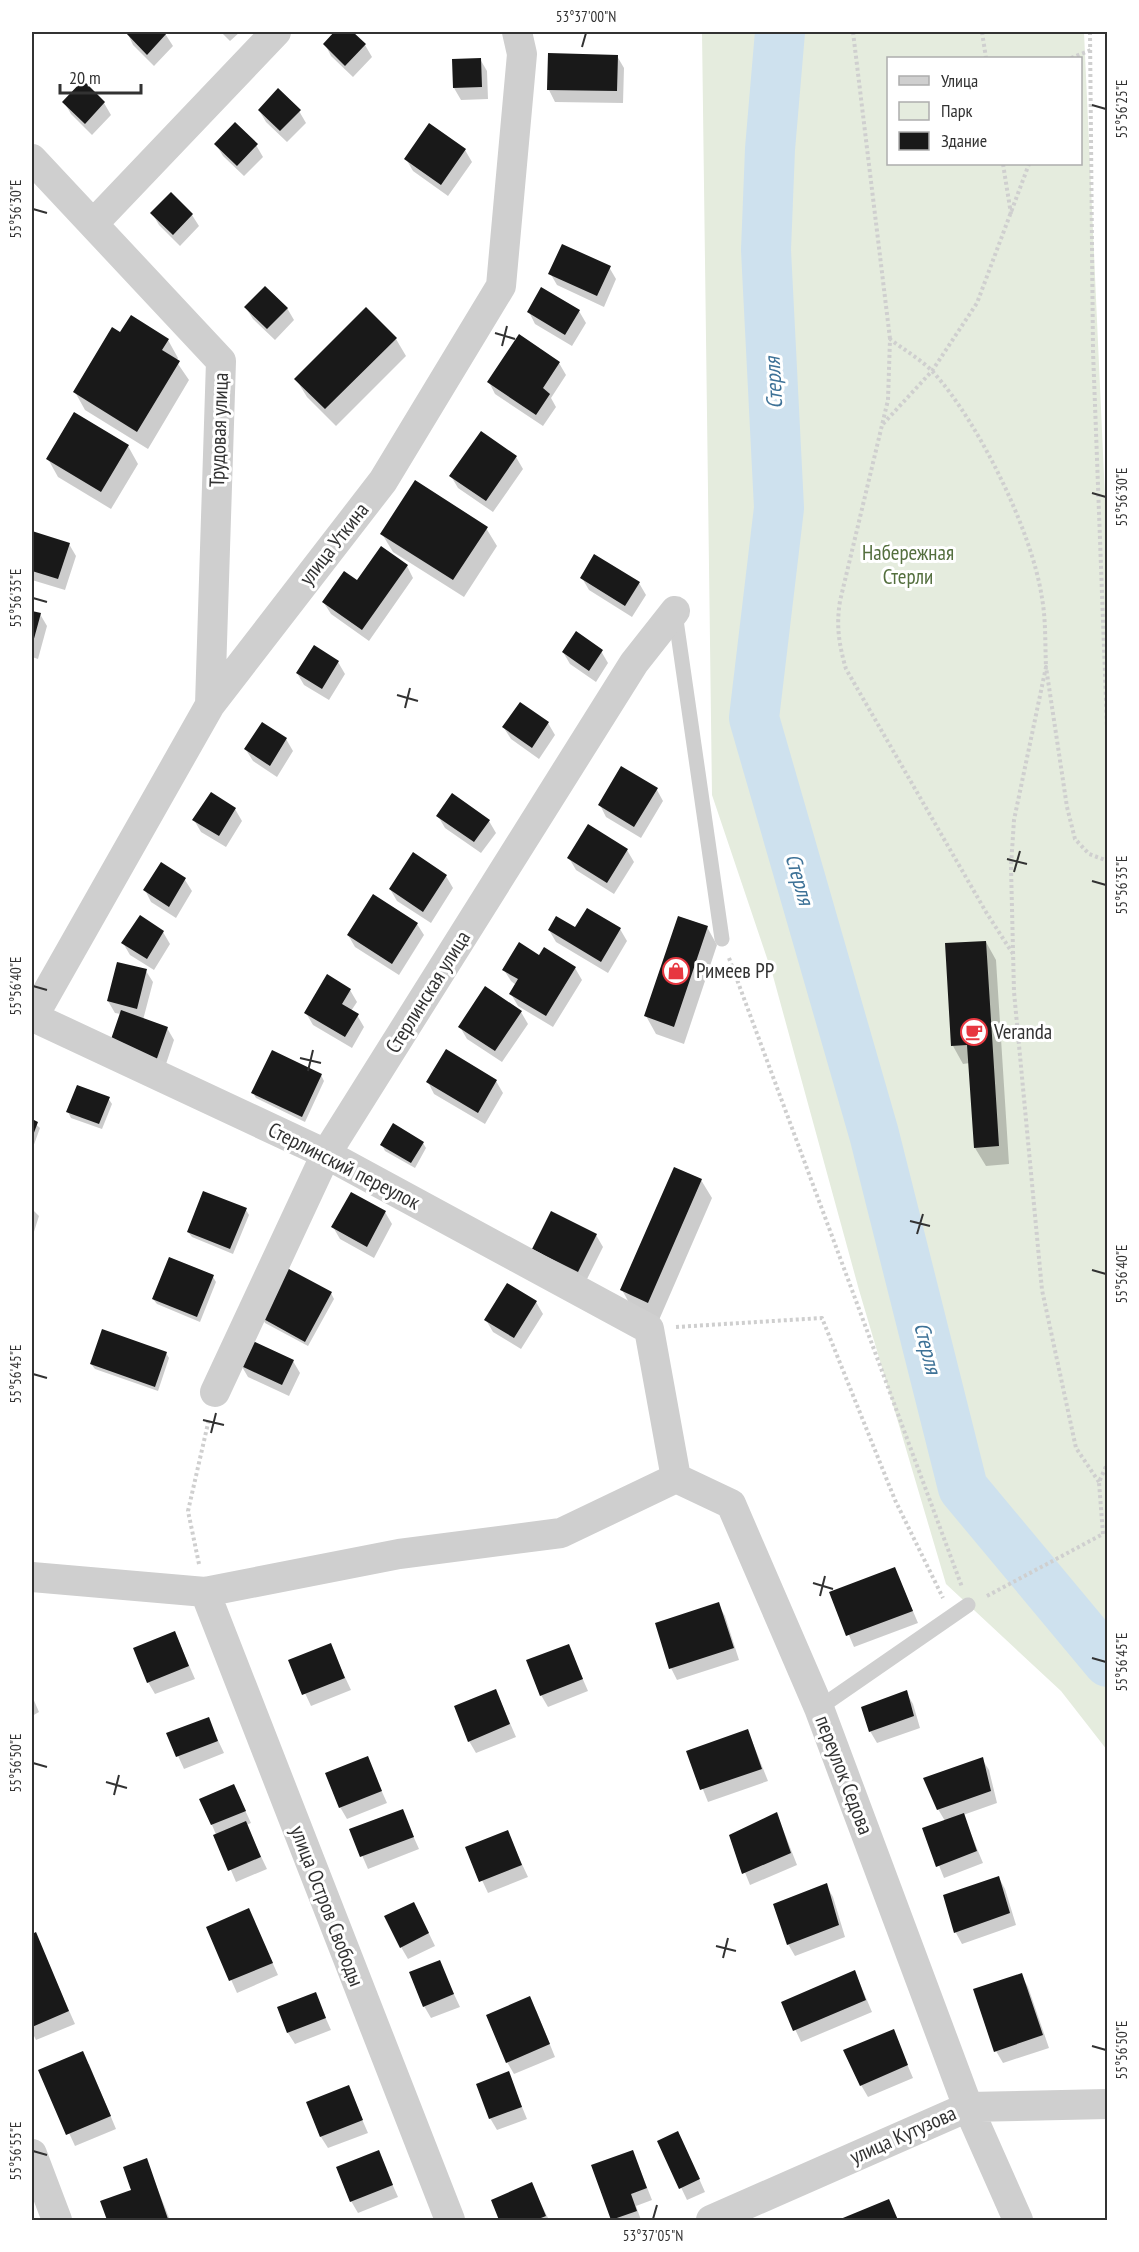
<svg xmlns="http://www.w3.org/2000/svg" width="1139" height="2252" font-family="'PT Sans Narrow',sans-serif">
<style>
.green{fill:#e5ecde;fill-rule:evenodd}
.shadow{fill:#0003}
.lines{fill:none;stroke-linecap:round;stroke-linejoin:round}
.river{stroke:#cee1ee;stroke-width:50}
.building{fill:#191919}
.path{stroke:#cfcfcf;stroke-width:4;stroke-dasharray:3 3;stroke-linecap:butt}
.lane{stroke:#cfcfcf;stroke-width:15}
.street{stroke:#cfcfcf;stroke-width:30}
.ticks{fill:none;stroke:#323232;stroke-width:2}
.labels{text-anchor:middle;stroke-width:6;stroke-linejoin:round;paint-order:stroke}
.street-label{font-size:21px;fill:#323232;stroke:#fff}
.park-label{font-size:21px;fill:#546f3e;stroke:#fff}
.poi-label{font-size:21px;fill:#323232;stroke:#fff;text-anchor:start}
.water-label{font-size:22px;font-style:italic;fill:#3e7297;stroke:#fff}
.neatline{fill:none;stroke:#323232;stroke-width:2}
.ticks-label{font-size:15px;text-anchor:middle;fill:#323232}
</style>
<rect width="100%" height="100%" fill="#fff"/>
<!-- green -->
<path class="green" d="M702,32h382l24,532 -1,1186 -46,-59 -115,-107 -87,-294 -86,-314 -61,-181zM888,58h192v106h-192z"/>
<!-- shadow -->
<path class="shadow" d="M127,32h37l9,14 -19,20 -21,-21z
M221,32h19l-10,9z
M336,32h15l14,13 7,12 -19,20 -22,-21 -6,-12z
M559,32h47v1z
M617,56l7,12 -1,35 -68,-1 -6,-12z
M480,59l7,12 1,28 -27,1 -7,-12z
M64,102l40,1 7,12 -19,20 -21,-21z
M259,110l40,1 7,12 -19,19 -21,-20z
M429,125l36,25 7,12 -24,34 -35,-25 -7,-12z
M216,144l40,1 7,12 -19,19 -21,-20z
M152,213l40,2 7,11 -19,20 -21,-21z
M609,267l7,12 -12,28 -47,-22 -7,-12z
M246,308h41l7,12 -19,20 -22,-21z
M579,311l7,12 -14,23 -37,-22 -6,-12z
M121,334l47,6 10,18 -2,3 13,19 -41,69 -63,-39 -10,-18z
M519,336l40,27 7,12 -15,23 5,9 -13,19 -48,-32 -6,-12z
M396,339l10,17 -70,70 -29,-29 -11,-18z
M128,446l10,18 -27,45 -53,-32 -10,-18z
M516,457l7,12 -30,43 -35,-24 -7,-12z
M486,528l11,18 -33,51 -71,-45 -11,-18z
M32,533l37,11 7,12 -11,34 -33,-10z
M407,566l6,12 -44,63 -38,-27 -7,-11 33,-21z
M582,578l57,5 7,12 -14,22 -43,-27z
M32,613l8,1 7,12 -9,33 -6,-2z
M601,651l7,12 -12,19 -26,-18 -7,-12z
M338,662l7,12 -16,26 -25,-15 -7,-12z
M520,704l28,19 7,12 -16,24 -28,-20 -7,-11z
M286,739l7,12 -16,26 -24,-16 -7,-11z
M657,790l6,11 -22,37 -35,-21 -6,-12z
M235,809l7,12 -16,26 -25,-15 -7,-12z
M438,816l51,5 7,12 -15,20 -36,-25z
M627,850l7,12 -20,32 -38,-24 -7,-12z
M446,876l7,12 -22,35 -34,-22 -7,-12z
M185,880l7,11 -16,27 -25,-16 -6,-12z
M417,924l7,11 -25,40 -44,-28 -7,-12z
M707,927l10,18 -33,99 -28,-10 -10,-18z
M620,929l7,12 -19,32 -52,-31 -7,-12z
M163,932l7,12 -16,26 -24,-15 -7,-12z
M986,942l10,18 13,204 -23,2 -11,-18 -5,-85 -7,1 -10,-18z
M539,957l36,11 7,12 -29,47 -35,-21 -7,-12 5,-9 -5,-4 -7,-11z
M146,971l7,11 -10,38 24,8 7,12 -12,36 -41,-62 -6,-1 -7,-12z
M350,990l7,12 -6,9 6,4 7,12 -12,21 -39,-23 -7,-12z
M521,1012l7,12 -26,38 -35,-23 -7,-12z
M321,1075l3,6 -19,41 -49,-24 -3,-5z
M496,1081l7,12 -18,31 -51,-30 -6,-12z
M108,1098l4,6 -10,25 -31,-11 -3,-6z
M32,1121l8,7 -8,22z
M423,1143l3,5 -11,20 -30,-17 -3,-6z
M675,1169l26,11 11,18 -53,122 -27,-12 -10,-18z
M352,1194l33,18 7,12 -18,34 -34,-19 -7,-12z
M32,1209l7,7 -7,22z
M246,1210l3,5 -16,39 -41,-17 -4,-5z
M552,1213l44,22 7,12 -18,36 -44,-23z
M213,1277l3,5 -16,40 -43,-18 -4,-5z
M331,1293l3,6 -26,47 -43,-23 -3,-6z
M536,1302l7,12 -22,35 -28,-17 -7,-12z
M166,1353l3,5 -11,33 -63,-22 -4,-5z
M293,1361l7,12 -11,23 -41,-19 -7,-12z
M895,1569l23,54 -64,24 -23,-54z
M718,1604l7,12 14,44 -62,20 -6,-12z
M175,1633l20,46 -40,15 -7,-12z
M330,1645l21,45 -40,16 -21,-45z
M568,1645l20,46 -40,16 -7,-12z
M496,1691l20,46 -40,16 -7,-12z
M906,1692l7,12 7,24 -43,15 -7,-12z
M32,1696l7,16 -7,4z
M208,1719l16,34 -40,16 -16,-35z
M748,1731l20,50 -60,21 -20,-50z
M367,1758l20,45 -40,16 -7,-12z
M982,1759l7,11 8,33 -34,12 20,48 -39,15 -20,-50 21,-7 -7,-12z
M234,1786l17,37 -5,2 21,44 -31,13 -24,-57z
M402,1811l17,38 -51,20 -17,-39z
M777,1814l20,51 -47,20 -20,-50z
M507,1832l21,45 -40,16 -21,-45z
M999,1878l6,11 11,36 -54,19 -6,-11 -11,-37z
M826,1885l7,12 12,40 -50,19 -7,-12z
M249,1910l29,65 -41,18 -29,-65z
M420,1915l15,31 -27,13 -7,-12z
M35,1934l40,90 -39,16 -4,-8v-97z
M439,1962l21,45 -29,11 -7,-12z
M855,1972l17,40 -71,30 -18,-39z
M1021,1975l7,12 21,61 -46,15 -7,-12z
M315,1994l16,36 -36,14 -7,-11z
M536,2010l19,47 -41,17 -7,-12z
M893,2031l20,47 -45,19 -7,-12z
M89,2064l27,65 -41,17 -35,-76z
M508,2073l19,46 -30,11 -7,-12z
M348,2087l20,46 -40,15 -7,-11z
M659,2141l25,4 21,47 -18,8z
M378,2152l20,45 -40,16 -7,-12z
M633,2152l19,48 -16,6 5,14h-28l-20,-54z
M146,2160l24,60h-62l-6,-18 31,-11z
M531,2184l18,36h-48l-8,-19z
M888,2201l10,19h-56z"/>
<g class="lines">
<!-- river -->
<path class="river" d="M780,32l-10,117 -4,101 13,258 -25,210 120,416 89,354 145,174"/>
</g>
<!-- building -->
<path class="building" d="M125,32h41l1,1 -20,22z
M334,32h19l13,12 -21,22 -22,-22z
M548,53l70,2 -1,36 -70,-1z
M481,58l1,29 -29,1 -1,-29z
M83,80l22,22 -20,22 -23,-22z
M278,88l23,22 -21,21 -22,-21z
M235,122l23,22 -21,22 -23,-22z
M429,123l37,26 -25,36 -37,-26z
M171,192l22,22 -20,21 -23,-22z
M562,244l49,22 -14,30 -49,-22z
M265,286l23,22 -21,21 -23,-22z
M541,287l39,23 -15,25 -38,-23z
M366,307l31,31 -72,71 -31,-30z
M131,315l38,24 -7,11 18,11 -43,71 -64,-40 39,-65 8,5z
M519,334l41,28 -17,26 7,6 -14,21 -49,-33z
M74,412l55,33 -28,47 -55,-33z
M481,431l36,25 -31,45 -37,-25z
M415,480l73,47 -35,53 -73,-46z
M32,531l38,12 -12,36 -26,-8z
M381,546l27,19 -46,65 -40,-28 22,-31 13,9z
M594,554l46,28 -15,24 -45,-28z
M32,611l9,2 -9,33z
M576,631l27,19 -14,21 -27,-19z
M314,645l25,16 -17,28 -26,-16z
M520,702l29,20 -17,26 -30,-21z
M262,722l25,16 -17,28 -26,-17z
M621,766l37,22 -24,39 -36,-22z
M211,792l25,16 -17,28 -27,-16z
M452,793l38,27 -16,22 -38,-26z
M588,824l40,25 -21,34 -40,-25z
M413,852l34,23 -24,37 -34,-23z
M161,862l25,16 -17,29 -26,-17z
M373,894l45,29 -26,41 -45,-29z
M587,908l34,20 -20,34 -53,-32 8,-14 19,11z
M140,915l24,16 -17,28 -26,-16z
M678,916l30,10 -34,101 -30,-11z
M986,941l13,205 -25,2 -7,-103 -16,1 -6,-103z
M519,942l20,13 5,-8 32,20 -30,49 -37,-22 9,-15 -16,-9z
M117,962l30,7 -10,40 -30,-8z
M327,974l24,15 -9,15 17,10 -14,23 -41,-24z
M485,986l37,25 -27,40 -37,-24z
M121,1010l47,17 -13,37 -47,-16z
M446,1049l51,31 -19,33 -52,-31z
M272,1050l50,24 -20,43 -51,-24z
M77,1085l33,12 -11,27 -33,-12z
M32,1119l6,3 -6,16z
M393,1123l31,19 -13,21 -31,-18z
M674,1167l28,12 -54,124 -28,-13z
M203,1191l44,17 -17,41 -43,-17z
M351,1192l35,19 -19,36 -36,-20z
M551,1211l46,23 -19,38 -46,-23z
M169,1257l45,18 -17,42 -45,-18z
M287,1268l45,24 -27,50 -45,-25z
M507,1283l30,18 -23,37 -30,-18z
M102,1329l65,23 -12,35 -65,-23z
M251,1340l43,20 -12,25 -43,-20z
M895,1567l18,44 -67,25 -17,-44z
M719,1602l15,46 -65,21 -14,-46z
M175,1631l14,35 -42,17 -14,-35z
M331,1643l14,35 -43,17 -14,-35z
M569,1644l14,35 -43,17 -14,-36z
M496,1689l14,35 -42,18 -14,-36z
M907,1690l7,26 -45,16 -8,-25z
M209,1717l9,24 -42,16 -10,-24z
M748,1729l14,40 -62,21 -14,-39z
M368,1756l14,35 -43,17 -14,-35z
M983,1757l8,34 -54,19 -14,-32z
M234,1784l12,27 -35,14 -12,-26z
M403,1809l11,28 -54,20 -11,-28z
M777,1812l14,41 -49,21 -13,-39z
M964,1813l13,38 -41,16 -14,-39z
M246,1821l15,36 -33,14 -15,-36z
M508,1830l14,35 -43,17 -14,-35z
M999,1876l11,37 -56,20 -11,-38z
M827,1883l12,42 -52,20 -14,-41z
M414,1902l15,31 -29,15 -16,-32z
M249,1908l24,55 -44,18 -23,-54z
M36,1932l33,79 -37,16v-93z
M440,1960l14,34 -31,13 -14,-35z
M855,1970l11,30 -73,31 -12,-29z
M1022,1973l21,62 -49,17 -21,-63z
M316,1992l10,26 -39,15 -10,-26z
M530,1996l20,48 -44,19 -20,-48z
M894,2029l14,36 -48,21 -17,-36z
M83,2051l28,65 -45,19 -28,-65z
M509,2071l13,36 -33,12 -13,-35z
M349,2085l14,35 -43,17 -14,-35z
M678,2131l22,48 -21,10 -22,-48z
M379,2150l14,35 -43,17 -14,-35z
M633,2150l14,38 -16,6 6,17 -26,9 -20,-55z
M147,2158l21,61 -61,1 -7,-19 31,-11 -8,-23z
M532,2182l14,34 -10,4h-37l-8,-20z
M889,2199l9,21h-60z"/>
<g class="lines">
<!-- path -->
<path class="path" d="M853,32l37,307
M982,32l4,26
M1090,32l3,319 15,404
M1071,58l20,-8
M1003,164l8,50
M883,424l49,-53 45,-68 52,-139
M1013,954l-27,-42 -140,-243c-7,-24 -10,-43 -6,-68l48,-201 2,-61c14,11 32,21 44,34 45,50 98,158 108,225 4,23 3,46 4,69
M729,958l233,629
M676,1327l146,-9 73,182 48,98
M1099,1482l-23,-34 -34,-158 -28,-298 -3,-126 3,-46 32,-153 21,140 8,32 14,15 19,7
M1103,1534l-4,-52 9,-20
M199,1564l-11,-53 21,-92
M987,1596l116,-62"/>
<!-- lane -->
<path class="lane" d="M675,613l47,326
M819,1708l149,-103"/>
<!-- street -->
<path class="street" d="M32,159l189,202 -11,344
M93,224l183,-192
M33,1017l293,137 323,175 27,149
M32,1019l178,-314 173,-224 118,-195 21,-232 -5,-22
M215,1392l111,-238 308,-491 41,-52
M676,1478l55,26 88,204 149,399 50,113
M32,1577l173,15 194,-38 162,-21 115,-55
M205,1592l245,628
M32,2154l25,66
M711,2220l257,-113 140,-3"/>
</g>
<!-- ticks -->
<path class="ticks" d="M582,47l4,-14M1092,105l14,4M33,209l14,4M495,333l20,6M502,346l5,-20M1092,493l14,4M33,598l14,4M397,695l21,6M405,708l5,-20M1007,859l20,5M1014,872l6,-21M1092,881l14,4M33,986l14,4M300,1058l21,5M308,1071l5,-21M910,1221l20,5M917,1234l6,-20M1092,1270l14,4M33,1374l14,4M203,1420l21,5M211,1433l5,-20M813,1583l20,6M820,1596l5,-20M1092,1658l14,4M33,1763l14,4M106,1782l21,6M114,1795l5,-20M716,1946l20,5M723,1958l5,-20M1092,2046l14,4M33,2151l14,4M653,2219l4,-14"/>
<!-- icons -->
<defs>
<symbol id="shop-ring" viewBox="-11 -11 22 22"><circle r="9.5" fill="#fff" stroke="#e73740" stroke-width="1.5"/><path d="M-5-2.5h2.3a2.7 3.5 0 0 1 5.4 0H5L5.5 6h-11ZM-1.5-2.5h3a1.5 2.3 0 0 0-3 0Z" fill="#e73740"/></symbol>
<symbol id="cafe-ring" viewBox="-11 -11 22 22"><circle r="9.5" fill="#fff" stroke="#e73740" stroke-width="1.5"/><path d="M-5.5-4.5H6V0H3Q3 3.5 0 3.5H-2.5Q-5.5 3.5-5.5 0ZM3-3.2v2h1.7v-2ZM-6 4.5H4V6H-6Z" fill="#e73740"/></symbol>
</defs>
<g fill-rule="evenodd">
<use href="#shop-ring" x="661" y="956" width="30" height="30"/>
<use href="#cafe-ring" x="959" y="1017" width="30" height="30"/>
</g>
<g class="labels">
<!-- street labels -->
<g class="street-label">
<text transform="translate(219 430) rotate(-88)" y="7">Трудовая улица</text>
<text transform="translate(334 544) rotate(-52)" y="7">улица Уткина</text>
<text transform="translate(428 992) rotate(-58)" y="7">Стерлинская улица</text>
<text transform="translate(344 1166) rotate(27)" y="7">Стерлинский переулок</text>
<text transform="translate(844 1775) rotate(69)" y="7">переулок Седова</text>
<text transform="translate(327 1906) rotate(69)" y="7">улица Остров Свободы</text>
<text transform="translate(903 2135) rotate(-24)" y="7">улица Кутузова</text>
</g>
<!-- park labels -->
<g class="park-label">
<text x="908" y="560">Набережная<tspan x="908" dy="24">Стерли</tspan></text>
</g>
<!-- poi labels -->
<g class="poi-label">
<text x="696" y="978">Римеев РР</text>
<text x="994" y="1039">Veranda</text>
</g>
<!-- water labels -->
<g class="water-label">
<text transform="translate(773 383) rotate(-93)" y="8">Стерля</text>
<text transform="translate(800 879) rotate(74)" y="8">Стерля</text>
<text transform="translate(928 1348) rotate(76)" y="8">Стерля</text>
</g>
</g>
<!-- border -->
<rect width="1139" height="2252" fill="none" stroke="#ffffff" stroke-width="66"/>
<!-- legend -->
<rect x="887" y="57" width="195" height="108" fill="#ffffff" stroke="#adadad" stroke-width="1.5"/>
<rect x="899" y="76" width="30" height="9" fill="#cfcfcf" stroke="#adadad" stroke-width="1.5"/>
<text x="941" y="87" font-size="18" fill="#323232">Улица</text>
<rect x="899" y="102" width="30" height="18" fill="#e5ecde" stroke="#adadad" stroke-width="1.5"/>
<text x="941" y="117" font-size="18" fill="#323232">Парк</text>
<rect x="899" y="132" width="30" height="18" fill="#191919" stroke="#adadad" stroke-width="1.5"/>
<text x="941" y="147" font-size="18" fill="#323232">Здание</text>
<!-- scale -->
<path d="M60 84v9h81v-9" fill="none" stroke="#323232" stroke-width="3"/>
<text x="69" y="84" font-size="18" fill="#323232" stroke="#ffffff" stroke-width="4.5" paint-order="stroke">20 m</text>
<rect x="33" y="33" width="1073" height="2186" class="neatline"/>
<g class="ticks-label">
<text x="586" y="22">53°37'00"N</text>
<text transform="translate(1122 109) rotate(-90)" y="5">55°56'25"E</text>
<text transform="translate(16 209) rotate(-90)" y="5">55°56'30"E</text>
<text transform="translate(1122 497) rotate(-90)" y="5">55°56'30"E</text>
<text transform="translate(16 598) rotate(-90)" y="5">55°56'35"E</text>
<text transform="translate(1122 885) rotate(-90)" y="5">55°56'35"E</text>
<text transform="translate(16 986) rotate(-90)" y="5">55°56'40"E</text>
<text transform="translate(1122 1274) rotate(-90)" y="5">55°56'40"E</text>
<text transform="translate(16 1374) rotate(-90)" y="5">55°56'45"E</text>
<text transform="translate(1122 1662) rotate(-90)" y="5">55°56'45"E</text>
<text transform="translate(16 1763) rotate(-90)" y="5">55°56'50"E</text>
<text transform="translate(1122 2050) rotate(-90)" y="5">55°56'50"E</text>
<text transform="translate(16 2151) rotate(-90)" y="5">55°56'55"E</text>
<text x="653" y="2241">53°37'05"N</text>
</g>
</svg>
